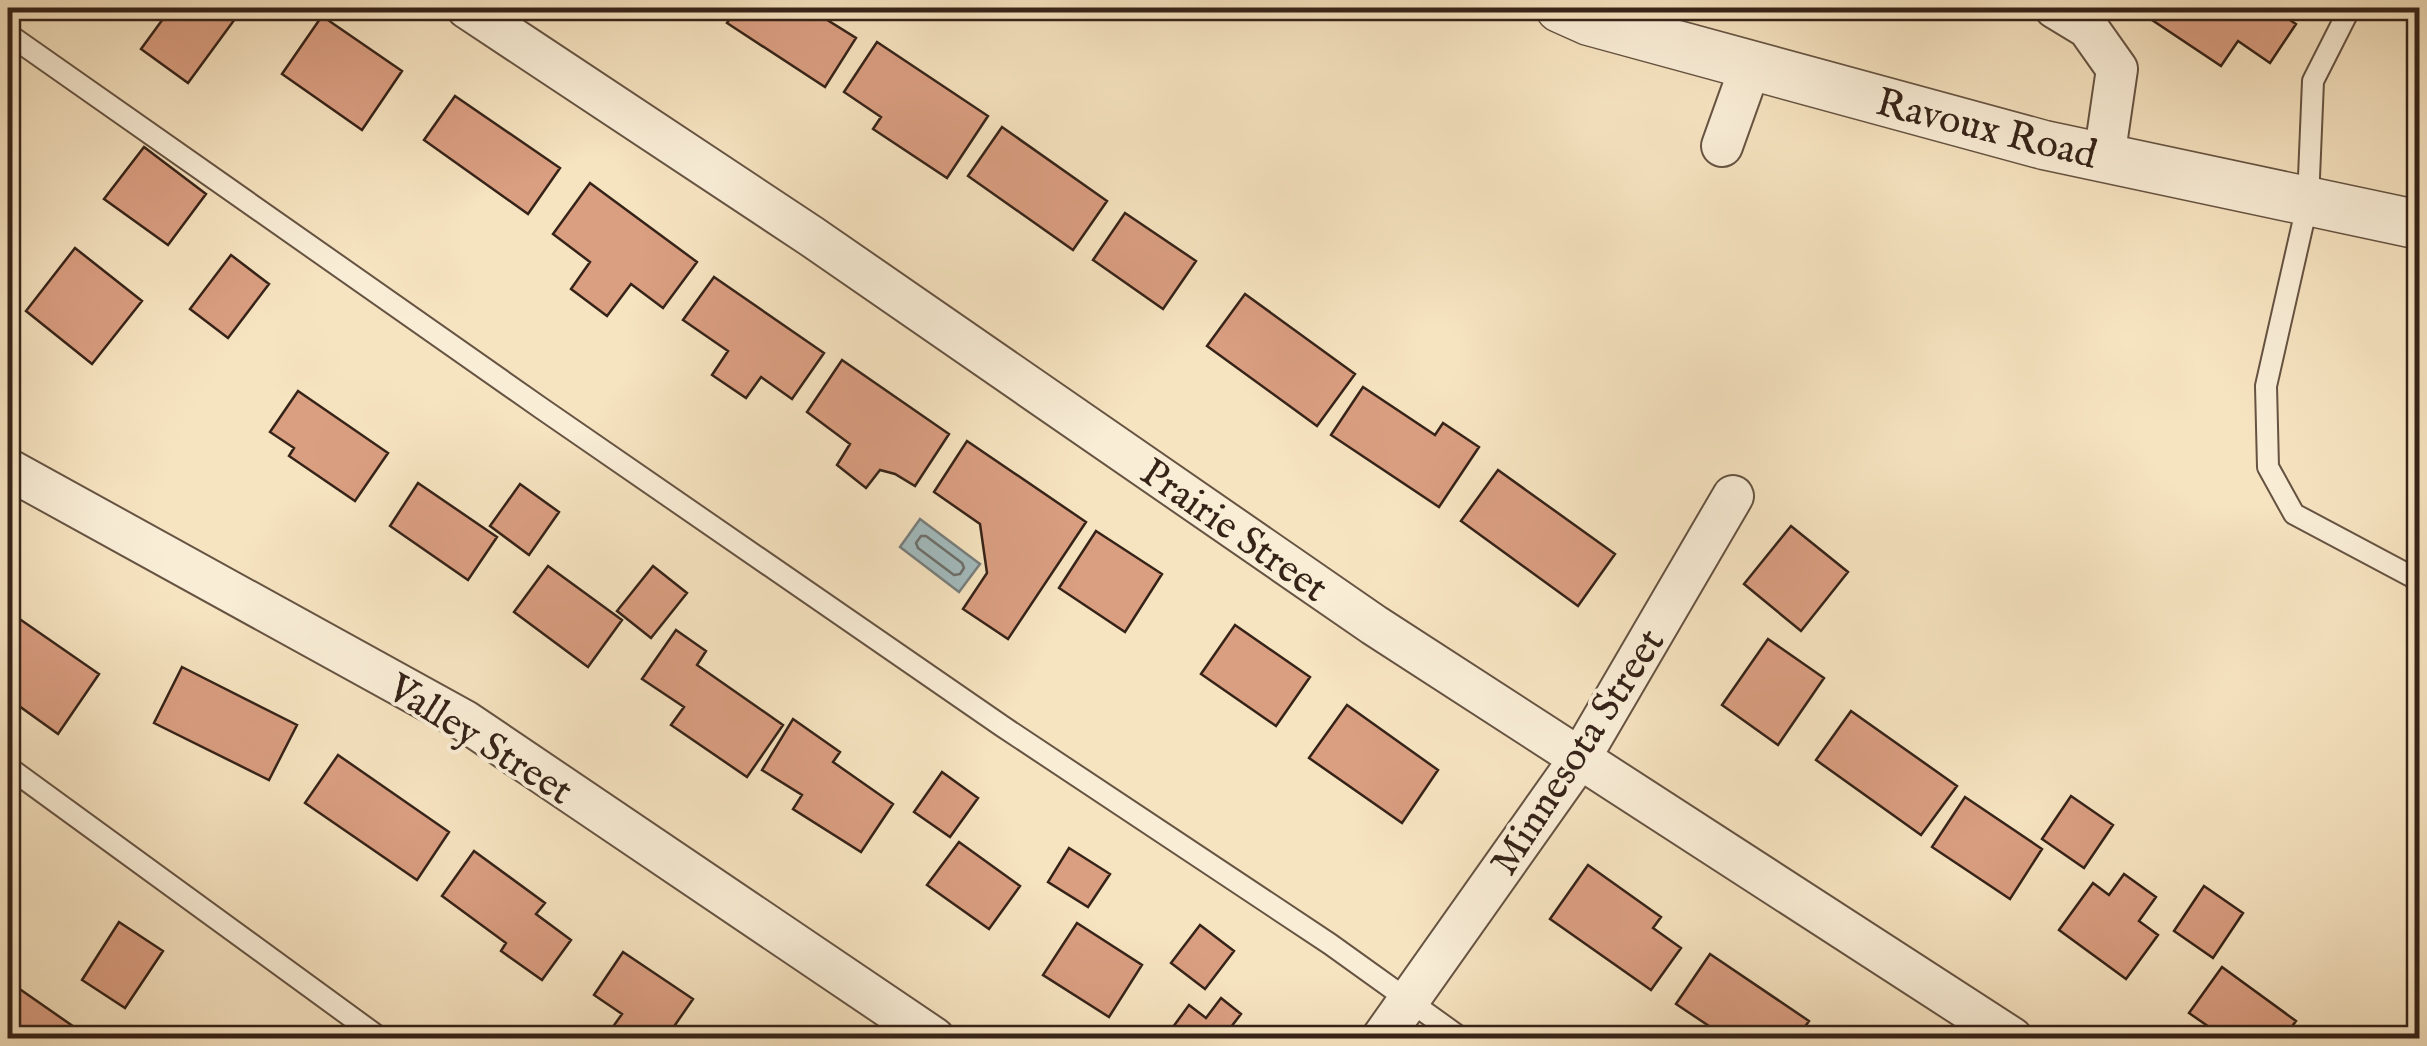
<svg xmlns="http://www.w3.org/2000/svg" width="2427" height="1046" font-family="'IM FELL English',serif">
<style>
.water{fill:#a2bbbe;stroke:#777e7c;stroke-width:2.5}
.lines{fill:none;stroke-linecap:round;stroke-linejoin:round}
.shore{stroke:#6c6f6b;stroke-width:2.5}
.building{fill:#da9e81;stroke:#362318;stroke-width:2.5}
.service-casing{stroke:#665342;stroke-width:24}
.minor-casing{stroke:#665342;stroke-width:44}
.tertiary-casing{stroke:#665342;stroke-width:51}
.service{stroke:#f9edd6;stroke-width:20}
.minor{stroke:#f9edd6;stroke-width:40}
.tertiary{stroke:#f9edd6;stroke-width:48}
.labels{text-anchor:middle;stroke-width:8;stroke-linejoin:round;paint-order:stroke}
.street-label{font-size:40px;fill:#362318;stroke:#f9edd6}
</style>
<rect width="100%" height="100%" fill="#f6e3c0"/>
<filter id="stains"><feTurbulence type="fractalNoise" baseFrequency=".002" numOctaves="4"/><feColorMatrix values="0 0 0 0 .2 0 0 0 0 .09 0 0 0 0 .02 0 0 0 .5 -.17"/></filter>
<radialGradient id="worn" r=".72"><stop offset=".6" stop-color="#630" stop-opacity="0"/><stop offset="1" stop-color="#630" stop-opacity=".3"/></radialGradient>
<!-- water -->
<path class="water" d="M920,519l60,45 -21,28 -59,-45z"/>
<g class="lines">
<!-- shore -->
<path class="shore" d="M921,536h5l36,27 2,5 -4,6 -6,1 -36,-27 -2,-5z"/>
</g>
<!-- building -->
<path class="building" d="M171,8h72l-55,75 -47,-34z
M737,8h71l48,30 -31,49 -98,-64z
M2134,8h137l25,16 -26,39 -32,-22 -17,25z
M322,16l80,55 -40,59 -80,-56z
M877,42l111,74 -41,62 -74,-49 8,-12 -37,-25z
M455,96l105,72 -32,46 -104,-74z
M1002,127l105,74 -34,49 -105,-74z
M144,147l62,47 -38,51 -64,-46z
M590,183l107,79 -34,46 -32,-24 -24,32 -36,-27 19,-27 -37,-28z
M1125,213l71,48 -33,48 -70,-49z
M75,248l67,53 -50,63 -66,-53z
M231,255l38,29 -41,54 -38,-29z
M714,277l110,76 -32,46 -31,-22 -15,21 -34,-23 16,-24 -45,-31z
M1245,294l110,80 -38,52 -110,-80z
M842,360l107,74 -34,52 -20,-12 -15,-4 -14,18 -29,-23 13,-21 -43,-32z
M1363,387l72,48 8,-12 36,24 -40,60 -108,-72z
M298,391l90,62 -33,48 -66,-45 5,-8 -24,-16z
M967,441l119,81 -78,117 -45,-30 24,-36 -7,-49 -46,-32z
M1498,470l117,84 -37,52 -117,-85z
M418,483l79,54 -29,43 -78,-54z
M520,484l39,28 -30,43 -39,-29z
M1791,526l57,46 -47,59 -57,-47z
M1096,531l66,43 -37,58 -66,-44z
M548,566l74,54 -34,47 -74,-55z
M653,566l34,27 -36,45 -34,-27z
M8,611l91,63 -41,60 -50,-36z
M1235,625l75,52 -34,49 -75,-52z
M676,630l30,21 -9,14 86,60 -36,52 -76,-52 13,-18 -42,-28z
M1768,639l56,39 -46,67 -56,-40z
M182,667l115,58 -28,55 -115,-57z
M1347,705l91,65 -36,53 -93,-65z
M1851,711l106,75 -36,49 -105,-75z
M793,719l47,33 -7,10 60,42 -32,48 -68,-43 9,-14 -40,-25z
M338,755l111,77 -32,48 -112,-77z
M942,772l36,26 -28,39 -36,-25z
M2071,796l42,29 -29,43 -42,-29z
M1965,797l77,52 -32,50 -78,-52z
M959,842l61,44 -31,43 -62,-44z
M1069,848l41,26 -22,33 -40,-25z
M474,851l71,52 -9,11 35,26 -29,40 -41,-29 5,-8 -64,-47z
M1588,865l73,52 -8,11 28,20 -30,42 -101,-71z
M2124,874l32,23 -17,24 19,14 -32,44 -67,-49 34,-47 16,12z
M2204,886l39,27 -30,45 -39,-27z
M119,922l44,29 -38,57 -43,-28z
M1077,923l65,42 -33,52 -66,-42z
M1200,925l34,26 -29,38 -34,-26z
M623,952l70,47 -27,39h-18l-7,-4 -3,4h-33l17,-24 -28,-19z
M1710,954l99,67 -12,17h-70l-51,-34z
M2222,967l74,54 -13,17h-58l-36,-25z
M11,983l79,55h-82v-50z
M1221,998l20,16 -10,13 15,11h-81l24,-33 17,13z"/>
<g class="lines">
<defs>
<path id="service" d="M2350,8l-37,73 -5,120 -42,185 2,81 26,47 126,67
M8,34l533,374 461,318 328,218 131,94
M8,767l372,271"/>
<path id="minor" d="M467,8l344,228 563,389 638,413
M2055,8l33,20 29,41 -13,89
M1722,146l29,-81
M8,469l457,252 469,317
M1382,1038l198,-280 153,-262"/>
<path id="tertiary" d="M1560,8l29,13 455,124 376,80"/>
</defs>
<!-- service casing -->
<use href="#service" class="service-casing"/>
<!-- minor casing -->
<use href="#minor" class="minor-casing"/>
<!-- tertiary casing -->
<use href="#tertiary" class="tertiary-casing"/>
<!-- service -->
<use href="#service" class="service"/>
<!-- minor -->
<use href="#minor" class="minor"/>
<!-- tertiary -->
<use href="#tertiary" class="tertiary"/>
</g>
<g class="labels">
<!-- street labels -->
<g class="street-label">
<text transform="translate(1987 127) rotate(14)" y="14">Ravoux Road</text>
<text transform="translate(1235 529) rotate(35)" y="14">Prairie Street</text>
<text transform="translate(481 738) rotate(32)" y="14">Valley Street</text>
<text transform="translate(1576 751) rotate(-57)" y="14">Minnesota Street</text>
</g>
</g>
<!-- margin -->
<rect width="2427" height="1046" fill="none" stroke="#f6e3c0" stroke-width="40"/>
<rect x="10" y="10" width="2407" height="1026" fill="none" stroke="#362318" stroke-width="5"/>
<rect x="20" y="20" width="2387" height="1006" fill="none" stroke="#362318" stroke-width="2.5"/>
<rect width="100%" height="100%" filter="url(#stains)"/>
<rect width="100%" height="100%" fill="url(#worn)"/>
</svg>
